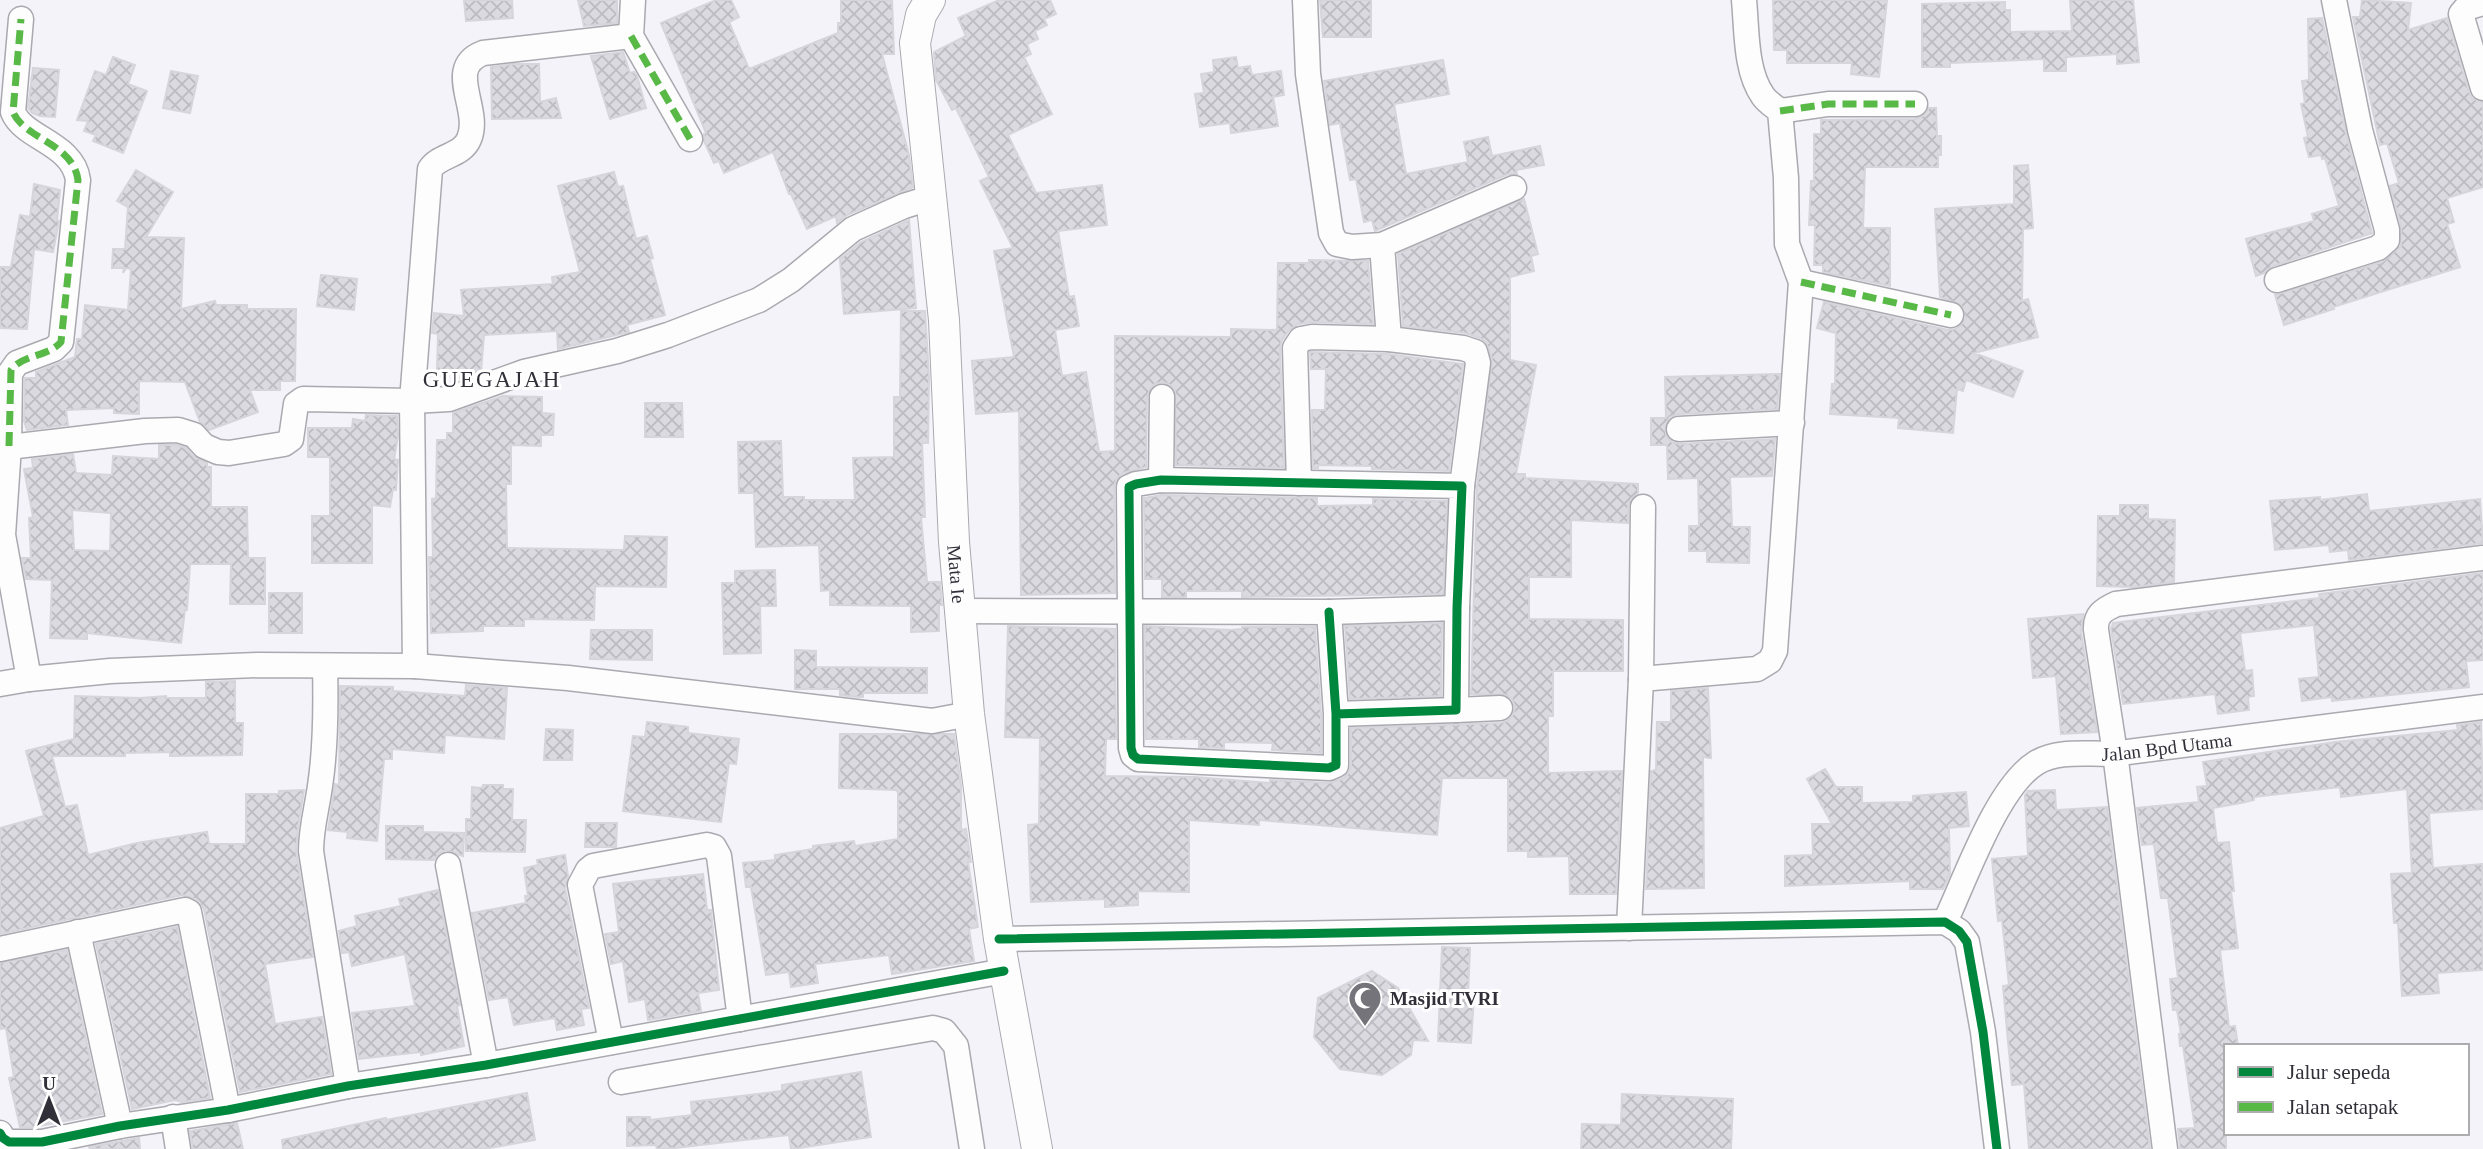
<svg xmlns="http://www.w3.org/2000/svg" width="2483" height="1149" font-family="Georgia,serif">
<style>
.building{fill:url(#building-cross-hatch);stroke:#d6d5db;stroke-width:2;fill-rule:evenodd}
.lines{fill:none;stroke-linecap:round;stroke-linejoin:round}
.minor-casing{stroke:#aba9af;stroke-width:27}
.tertiary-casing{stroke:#aba9af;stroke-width:32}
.minor{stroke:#fdfdfe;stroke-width:24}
.tertiary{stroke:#fdfdfe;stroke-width:30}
.quiet{stroke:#58b947;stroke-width:7;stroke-dasharray:14 7;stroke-linecap:butt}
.cycleway-casing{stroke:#fff;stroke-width:13}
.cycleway{stroke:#00873e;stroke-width:9}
.labels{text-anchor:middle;stroke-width:6;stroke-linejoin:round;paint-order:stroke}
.street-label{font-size:19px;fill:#312f37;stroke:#fff}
.poi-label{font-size:19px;font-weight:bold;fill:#312f37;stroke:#fff;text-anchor:start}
.quarter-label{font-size:23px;letter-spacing:2px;fill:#312f37;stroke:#fff}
</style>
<defs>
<pattern id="building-cross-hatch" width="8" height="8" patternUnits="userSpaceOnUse" patternTransform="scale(1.75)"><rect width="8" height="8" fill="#dbdae0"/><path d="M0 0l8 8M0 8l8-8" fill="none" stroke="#bcbbc1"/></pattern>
</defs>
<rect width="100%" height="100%" fill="#f4f3f9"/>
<!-- building -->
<path class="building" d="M464,0h48l1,18 -47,3z
M578,0h39v23l-33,3z
M716,0h15l8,17 -10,5 20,47 89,-36v-10h3v-23h51l2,54h-12l27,101 4,32 -66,28 -10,8 -1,-7 -29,13 -16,-35h-2l-16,-42 -49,21 -5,-12 -5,2 -10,-22v-7l2,-1 -45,-110z
M999,0h51l6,14 -12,5 3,6 -12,6 3,8 -11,5 4,10 -7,3 28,57 -44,21 28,58 66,-8 5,40 -49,6 11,66 5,-1 5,30 -24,4 7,46 24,-4 13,80 16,-1v-115l116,1v-8l46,1 1,-67h31v-3l59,1 5,63 -61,-2 -14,2 -9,6 -7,10 -2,8 4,120 -108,-3 -1,-75 -5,-5 -7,-3 -8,2 -5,5 -3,8 -1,70 -23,6 -6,5 -3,8 1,107 -94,2 -2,-184 -43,3 -4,-53 42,-4 -20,-106 19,-3 -33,-67 9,-4 -33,-69 -4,2 -16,-30 -2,-28 32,-16 -8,-18z
M1320,0h51v37h-48z
M1773,0h114l-8,77 -28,-3 1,-11h-65v-13h-13z
M2070,0h63l6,62 -22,2v-10l-51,3v14h-22v-12l-94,4v4h-28v-63l83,-2v8h5v22l62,-1z
M2362,0l49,3 -3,27 39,-12 22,74 4,7 10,3v85l-36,11 7,24 -7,2 13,43 -127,40 1,2 -50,16 -9,-30 107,-33 19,-16v-20l-11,-40 9,-3 -12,-40 -7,2 -27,-128h7z
M2322,18l24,116 26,99 -99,33 -9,7 -8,3 -10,-37 68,-18 -2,-7 27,-8 -14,-48 -3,1 -1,-4 -12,2 -5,-19 4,-1 -7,-33 4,-1 -3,-22 7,-1 -1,-61z
M623,52l7,21 4,-1 3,4 9,32 -36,11 -19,-63z
M113,57l22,8 -7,19 19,7 -24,62 -30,-12 3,-6 -12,-4 4,-10 -11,-1 18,-49 11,4z
M1236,57l2,11 12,-2 2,9 29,-4 3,24 -11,2 5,29 -47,7 -1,-10 -30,4 -5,-33 9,-1 -3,-19 13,-2 -1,-12z
M1443,60l6,34 -55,10 12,70 62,-12 -4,-20 24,-5 4,19 48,-10 4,19 -28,5 1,4h-9l-133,57 -3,-11 -8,2 -8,-43 -6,1 -10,-57 -10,2 -6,-44z
M513,64h26l1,38 16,-4 5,20 -69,1 -1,-52z
M33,68l26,2 -4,47 -15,-1 -8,-3 -4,-5z
M171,71l27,5 -8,37 -27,-5z
M1929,108h7l1,28h4v19h-3v12h-73l-2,61h27v58l-67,-14v-7h-9l1,-40h-6l2,-44h3v-47h7v-14l94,-1 8,-3z
M2028,165l5,63 -10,1 -1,72 6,-2 10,38 -64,16 49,18 -10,26 -47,-17 -3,11 -6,-2 -4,44 -55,-5 1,-10 -69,-4 2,-30h3l1,-51 -19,-5 7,-26 124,28 7,-1 6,-4 5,-7 -5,-13 -21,-8 -5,-88 79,-5v-38z
M136,170l37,22 -27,45 38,1 -3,71 34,-8 1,4h31v4h49l-1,72h-15v9h-30l8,22 -49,18 -9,-8 -15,-40 -46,-1v33l-25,-1v-5l-48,2 2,15 -41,5 -3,-9 1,-43h11v-6l39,-15 2,-18h5l3,-34 43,5 3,-41 -5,-1 -3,5 1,-5h-12l1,-19h12l3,-42 -11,-6z
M614,172l4,15 5,-1 13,53 11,-3 6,22 -3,1 15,56 -38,10 2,7 -71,17 -1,-18 -73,4 -3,37 -21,7v-7l-23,-2 1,-36 -6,-1 2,-20 30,3 -3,-26 92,-6 -1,-7 28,-5 -22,-86z
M34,184l26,6 -3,31h2l-6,31 -19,-3 -7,80 -27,-1v-61h11l9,-52 10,2z
M1524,199l14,55 -7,2 3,15 -24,6v83l26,5 -20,109h9v4l113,6v9l-7,6 -3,7v17l-57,-3v57h-42v42l94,1v51h-70v45h-5v57l74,-2 -6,123h-46l-1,-38 -41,1v-6h-20v-73h-66l-5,57 -178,-15v5l-70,-5v72l-51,-1v14l-33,2v-8l-74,3 -3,-77 11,-1 1,-86 -35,-1 3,-111 107,3 1,110h-10l-1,37 90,1 75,6v-3l59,3 13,-4 7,-6 2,-8v-37l150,-5 6,-2 6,-6 2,-8 -3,-8 -6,-4 -35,-1 6,-207 15,-128 -6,-17 -6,-4 -15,-5 -62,-7 -5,-72z
M909,220l7,88 -72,6 -4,-55 21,-17z
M321,275l36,4 -3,31 -37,-4z
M901,311h24l4,66 -1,66h-6l3,74h-4l6,65h13l2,23h-3v26l-28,1v-26l-81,-1v-15l-9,1 -2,-46 -63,2 -2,-54h-15l-1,-51 43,-1 2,56h21v3h51l-2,-42 41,-1v-60h6z
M1310,352l78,2 75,10 -14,107 -77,-2v-3l-54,-1v3h-5l-1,-58h13l1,-41h-15z
M1780,374l-3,35 -99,5 -8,3 -4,6v13l6,6 7,2 96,-5 -3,37 -42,1 2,50h18l-1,36 -42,-1v-11h-18v-25h10l-1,-48 -30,1 -1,-34h-16v-27h15l-1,-41z
M503,396l39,1v16l12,1 -1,21h-12v11l-30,-1v39h-5l1,64 117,2 1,-14 42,1 -1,50 -71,-1 -1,34 -70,-1v7h-41v5l-52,2 -2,-76h4l-1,-58 4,-1 1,-58h10v-7h6v-20z
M645,403h37l1,34h-38z
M366,415l31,1 1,20 -4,23 4,1 -2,30 -3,-1 -3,18 -18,-2v58h-60v-47h18v-59h-22v-29h44l1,-9 12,2z
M159,445h17l10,3 7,8 14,7v4h4v40h36l1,51h17v46h-35l1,-40h-41l-3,46h-2l-4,33 -94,-10v6l-37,-1 2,-58 -26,-1 -4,-21h9l-2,-40 4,-1 -9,-48 9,-1 -1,-9 41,-5 3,19 36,2 1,-19 46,3zM72,510l39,3 -1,38 -36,-1z
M2367,494l2,17 111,-12 3,44 -134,17 -1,-10 -18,2 -1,-7 -54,5 -5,-49 50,-4v3z
M1162,495l155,3v8l56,-1v-6l74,2 -4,93 -201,3v-6h-56v6h-24v-18h-17l-1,-81z
M2120,505h28v14l27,1 -1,62 -39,5 -38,-1 1,-70h22z
M775,570l1,36h-16l1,47 -37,1 -2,-71h13v-12z
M2483,573v87l-17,1 3,26 -137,14v-4l-30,4 -3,-22 20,-2 -5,-52 -74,8 5,38 7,-1 2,26 -6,1 1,13 -31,4 -3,-20 -92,10 -12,-75 2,-6 207,-25 -1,-4z
M269,593h33v40h-33z
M2083,614l-2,18 16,100 -36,2 -5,-58 -23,2 -5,-59z
M1442,623l-1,73 -91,3 -5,-73z
M1145,626l86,4 11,-1v-2h73l6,88v38l-49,-3 1,-7 -49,-1v6l-25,-1v-8h-53z
M591,630h61v30l-62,-1z
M795,650l21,1v16l111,1v25h-64v4h-5l-18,-2v-6h-45z
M235,681v42h8l-1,32 -72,1v-4l-45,1v3h-73l13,51 12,-2 11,50 49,-12 70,-11 2,12h37v-50h33v-3l25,-1 -6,37 -2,24 17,106 -48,7 10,60 47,-7 9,57 -91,18 -36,-183 -8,-10 -14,-4 -182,39v-106l44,-12 -18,-65 48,-12 1,-43 65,2 26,-2v2h40v-16z
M466,685l41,3 -3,51 -59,-4 -1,18 -52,-4v10h-8l-7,82 -30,-3 1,-6 -20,-2 7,-46 4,1 1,-99 53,1v4l72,5z
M1708,688l3,70 -8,-1 1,131 -58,1 5,-118 5,-1 1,-48h14v-31z
M647,722l41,5v6l51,6 -3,25 -7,-1 -8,59 -98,-11 10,-75 12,1z
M2481,722l2,87 -54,4 4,55 49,-4 1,106 -46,3 2,20 -37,3 -4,-73h-4l-3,-49 21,-1 -5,-84 -66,8 -1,-10 -86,10v3l-13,3 -28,5 4,35 12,-1 5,49h-3l7,57 -18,2 9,77 6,-1 3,20h-12v103h-46l-2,-20 17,-1 -12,-82h-3l-1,-12h2l-4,-24h-4l-3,-31 8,-1 -10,-80h-7l-7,-54 -12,1 -5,-37 62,-6 -2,-15 10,-1 -4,-24 132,-20 123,-12 -1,-5z
M546,729l27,1 -1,30h-28z
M840,734h114l7,52v44l5,-1 5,33h-3l10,65 -9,2 5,32 -82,13 -3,-19 -74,9 3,19 -27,4 -2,-15 -23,3 -15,-88h-5l-3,-24 32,-3v-5l38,-6v-3l41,-5 1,5 43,-7v-47l-2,-2 -57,-2z
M1825,769l11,18h26v16l51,-1v-6l53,-4 3,34 -20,2 1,46 -7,15h-33v-8l-125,5v-30l28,-1 -1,-31h20l-25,-45z
M483,785h20v4h10l-1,31h14l-1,32 -59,-1v-32h5l1,-32 10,1z
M2055,790l1,20 51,-3 43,342h-121l-5,-65 -12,1 -9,-99 6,-1 -7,-65 -4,1 -6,-62 36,-3 -3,-61 3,-4z
M586,823h31l-1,24h-31z
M386,826h37v6l41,1 -1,23 -17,-6 -7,3 -5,7 -48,-1z
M565,855l3,21 -3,12 24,120 -8,1 3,16 -27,5 -2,-12 -41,7 -6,-28 -19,3 -17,-87 54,-10 -1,-7h3l-4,-28 14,-3 -1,-5z
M703,874l4,36h4l8,80 -21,3 3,18 -53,9 -3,-21 -16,3 -6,-41 -12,3 -6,-30 14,-2 -6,-48z
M438,890l22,115 -3,1 7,40 -43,9v-3l-62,7 -7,-46 63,-7 -10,-52 -53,12 -3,-14 -7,1 -3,-22 18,-5 -2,-10 46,-10 -2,-7z
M177,927l33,171 -28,4 -7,-2 -43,9 -36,-165z
M1442,947l28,1 -2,47h6l-3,48 -33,-2z
M67,950l35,164 -68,13h-14l-11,-49 5,-1 -8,-49 -6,1v-66z
M1372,971l26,17 30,53 -15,-1 -2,15 -29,20 -42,-6 -26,-32 4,-39z
M861,1072l10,65 -78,12h-2l-2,-14 -123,14h-9l-1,-4 -29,1v-29h23v3l42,-5 -1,-13 91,-11v-6z
M527,1093l8,47 -51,9h-201l-1,-9 104,-22v2z
M1622,1094l111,5 -2,50h-150l1,-25 39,1z
M237,1123l6,26h-50l-3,-18z
M139,1138l1,11h-50l-1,-2z"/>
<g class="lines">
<defs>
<g id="minor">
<path d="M633,0l-2,36 59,103"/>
<path d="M1305,0l3,74 23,159 6,11 15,3 30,-2 132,-57"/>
<path d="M2483,3l-17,5 -5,6 22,74"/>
<path d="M21,19l-8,93c11,27 60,31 65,68l-17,162 -7,7 -37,14 -7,10 -1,73 -6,89 26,144"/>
<path d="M1780,111l48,-7h87"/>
<path d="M1382,245l7,94"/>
<path d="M2277,280l101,-32 9,-8v-10l-27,-100 -26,-130"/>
<path d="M1801,282l150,33"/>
<path d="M1679,429l113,-6"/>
<path d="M0,448l145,-17 33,-1 16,5 10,11 14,6 11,1 55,-9 7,-5 5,-35 7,-5 109,2 37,-2 75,-27 93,-21 51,-16 91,-35 32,-20 62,-51 51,-23 29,-9"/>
<path d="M1161,480l1,-83"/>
<path d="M1299,483l-4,-135 6,-9 11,-2 77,2 74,9 12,4 3,11 -16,123"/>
<path d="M958,611l371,1 128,-4"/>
<path d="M1329,612l7,102v51l-7,3 -191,-9 -5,-4 -2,-7 -2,-261 7,-3 25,-4 301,6 -5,122 -1,102 -120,4"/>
<path d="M325,666c1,40 1,81 -5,120 -3,22 -9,42 -9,65l37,235"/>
<path d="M415,666l-3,-265 18,-232c9,-14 32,-13 39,-30 13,-30 -25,-71 14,-86l148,-17"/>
<path d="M1641,679l116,-10 13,-8 5,-10 26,-369 -14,-38 -1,-66 -6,-67c-6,-5 -13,-9 -17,-15 -18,-25 -16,-66 -19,-96"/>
<path d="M0,684l29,-5 81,-8 148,-6 157,1 153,12 364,43 37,-7"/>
<path d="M1456,710l44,-2"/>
<path d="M448,865l38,200"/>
<path id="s1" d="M1945,922c20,-42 52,-135 91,-159 24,-15 58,-7 84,-10 121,-15 242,-31 363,-46"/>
<path d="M1629,928l12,-249 2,-172"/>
<path d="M78,932l42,194"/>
<path d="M999,939l946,-17 14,9 8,11 16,90 14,117"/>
<path d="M0,949l185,-39 4,2 39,198"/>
<path d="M611,1042l-31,-157 8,-15 5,-4 114,-21 7,2 5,9 21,163"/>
<path d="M621,1082l312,-54 11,3 12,15 16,103"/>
<path d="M173,1117l5,32"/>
<path d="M0,1133l3,5 6,4h33l78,-16 108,-16 120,-24 138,-21 518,-94"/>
<path d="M2165,1149l-50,-396 -19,-123c-1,-15 7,-20 20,-26l367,-46"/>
</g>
<g id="tertiary">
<path id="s2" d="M930,0l-9,15 -6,28 29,277 10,222 15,172 30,225 38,210"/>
</g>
</defs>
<!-- minor casing -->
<use href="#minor" class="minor-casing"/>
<!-- tertiary casing -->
<use href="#tertiary" class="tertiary-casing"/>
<!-- minor -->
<use href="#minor" class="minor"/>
<!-- tertiary -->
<use href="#tertiary" class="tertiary"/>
<!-- quiet -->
<path class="quiet" d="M631,36l59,103
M1780,111l48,-7h87
M1801,282l150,33
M9,446l2,-76c12,-16 37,-13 50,-28l17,-162c-5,-37 -54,-41 -65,-68l8,-93"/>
<defs>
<path id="cycleway" d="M1329,612l7,102v51l-7,3 -191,-9 -5,-4 -2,-7 -2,-261 7,-3 25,-4 301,6 -5,122 -1,102 -120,4
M999,939l946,-17 14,9 8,11 16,90 14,117
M0,1133l3,5 6,4h33l78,-16 108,-16 120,-24 138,-21 518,-94"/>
</defs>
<!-- cycleway casing -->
<use href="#cycleway" class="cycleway-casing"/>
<!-- cycleway -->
<use href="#cycleway" class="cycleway"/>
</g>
<!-- icons -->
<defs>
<symbol id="mosque-pin" viewBox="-11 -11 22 30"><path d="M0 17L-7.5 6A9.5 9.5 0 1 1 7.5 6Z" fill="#75747b" stroke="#fff"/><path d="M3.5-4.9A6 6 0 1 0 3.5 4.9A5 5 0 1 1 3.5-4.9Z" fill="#fff"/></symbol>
</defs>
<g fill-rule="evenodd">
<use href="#mosque-pin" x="1346" y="979" width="38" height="52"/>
</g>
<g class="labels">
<!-- street labels -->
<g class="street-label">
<text dy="7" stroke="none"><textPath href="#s2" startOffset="579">Mata Ie</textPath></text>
<text dy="7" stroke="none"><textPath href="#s1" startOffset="318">Jalan Bpd Utama</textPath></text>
</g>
<!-- poi labels -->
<g class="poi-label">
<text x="1390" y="1005">Masjid TVRI</text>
</g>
<!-- quarter labels -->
<g class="quarter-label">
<text x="492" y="387">GUEGAJAH</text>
</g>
</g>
<!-- legend -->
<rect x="2224" y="1044" width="245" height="91" fill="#ffffff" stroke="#adacaf" stroke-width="2"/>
<rect x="2238" y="1067" width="35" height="10" fill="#00873e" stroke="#adacaf" stroke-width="2"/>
<text x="2287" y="1079" font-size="21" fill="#312f37">Jalur sepeda</text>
<rect x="2238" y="1102" width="35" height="10" fill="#58b947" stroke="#adacaf" stroke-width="2"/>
<text x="2287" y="1114" font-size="21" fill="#312f37">Jalan setapak</text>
<!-- north arrow -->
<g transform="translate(49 1100)" stroke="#ffffff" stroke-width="5" paint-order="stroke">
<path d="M0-5L12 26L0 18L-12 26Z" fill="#312f37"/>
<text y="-10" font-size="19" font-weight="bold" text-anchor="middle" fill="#312f37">U</text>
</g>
</svg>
